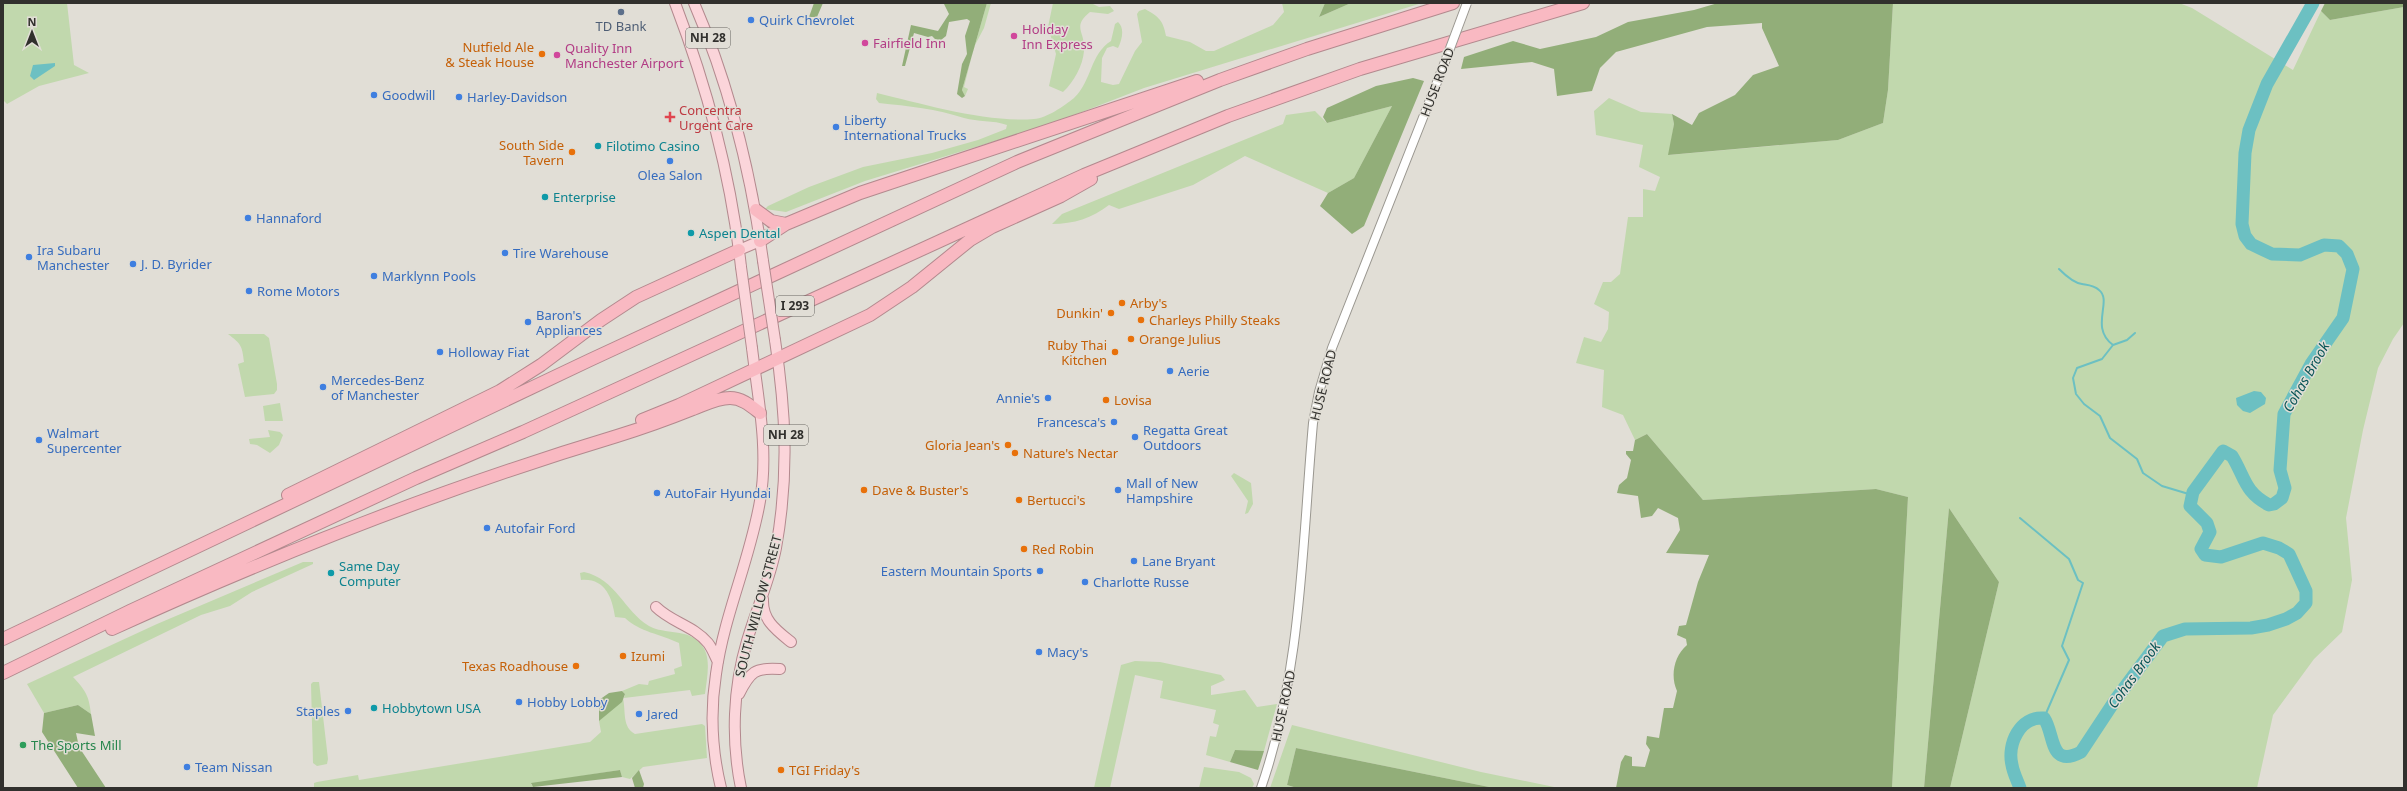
<svg xmlns="http://www.w3.org/2000/svg" width="2407" height="791" font-family="'Noto Sans',sans-serif">
<style>
.green{fill:#c1d8ad}
.forest{fill:#92ae79}
.water{fill:#6cc0c2}
.lines{fill:none;stroke-linecap:round;stroke-linejoin:round}
.stream{stroke:#6cc0c2;stroke-width:2}
.river{stroke:#6cc0c2;stroke-width:13}
.tertiary-casing{stroke:#9a9790;stroke-width:10}
.primary-casing{stroke:#b3898e;stroke-width:12}
.motorway-casing{stroke:#b3898e;stroke-width:14}
.tertiary{stroke:#fff;stroke-width:8}
.primary{stroke:#fbd5da;stroke-width:10}
.motorway{stroke:#f9b9c2;stroke-width:12}
.tertiary-bridge-casing{stroke:#9a9790;stroke-width:10;stroke-linecap:butt}
.primary-bridge-casing{stroke:#b3898e;stroke-width:12;stroke-linecap:butt}
.tertiary-bridge{stroke:#fff;stroke-width:8}
.primary-bridge{stroke:#fbd5da;stroke-width:10}
.service-dot{fill:#5c6f8a;stroke:#e1ded6;stroke-width:1.5}
.shop-dot{fill:#3f7fe0;stroke:#e1ded6;stroke-width:1.5}
.hotel-dot{fill:#d1479c;stroke:#e1ded6;stroke-width:1.5}
.food-dot{fill:#e8710a;stroke:#e1ded6;stroke-width:1.5}
.health-dot{fill:#e0444e;stroke:#e1ded6;stroke-width:1.5}
.culture-dot{fill:#0f9aa8;stroke:#e1ded6;stroke-width:1.5}
.leisure-dot{fill:#2e9e5b;stroke:#e1ded6;stroke-width:1.5}
.labels{text-anchor:middle;stroke-width:3;stroke-linejoin:round;paint-order:stroke}
.shield{fill:#e1ded6;stroke:#666460;stroke-width:1}
.shield-label{font-size:12px;font-weight:bold;fill:#31302d}
.shop-label{font-size:13px;fill:#366cbe;stroke:#e1ded6;text-anchor:start}
.service-label{font-size:13px;fill:#4e5e75;stroke:#e1ded6}
.hotel-label{font-size:13px;fill:#b23c85;stroke:#e1ded6;text-anchor:start}
.food-label{font-size:13px;fill:#c56008;stroke:#e1ded6;text-anchor:start}
.street-label{font-size:13px;fill:#31302d;stroke:#e1ded6}
.health-label{font-size:13px;fill:#be3a42;stroke:#e1ded6;text-anchor:start}
.culture-label{font-size:13px;fill:#0d838f;stroke:#e1ded6;text-anchor:start}
.leisure-label{font-size:13px;fill:#27864d;stroke:#e1ded6;text-anchor:start}
.water-label{font-size:14px;font-style:italic;fill:#0b5658;stroke:#e1ded6}
</style>
<rect width="100%" height="100%" fill="#e1ded6"/>
<!-- green -->
<path class="green" d="M3,3h64l7,62 15,8 -50,13 -32,18 -4,-4z
M987,3h4l-7,25 -10,19 -10,40 4,2 -3,7 -3,-6z
M1053,3h38l8,4 11,-1 4,5 -6,3 -18,-2c-19,15 -4,20 -6,39 -1,14 -10,31 -21,41l-14,-6 7,-32 -8,-27z
M1282,3h43l-6,14 32,-14h71l-278,85 -93,36 -186,57 -79,31 -21,-3 3,-3 41,-19 54,-20 69,-14 46,-13 28,-11 1,-4c-14,-5 -29,-3 -43,-7 -27,-9 -56,-12 -85,-15l-3,-4 1,-6c46,11 110,30 157,26 13,-1 30,-13 40,-21 18,-17 16,-44 37,-57l4,-17 3,-2c7,6 4,18 0,26l-5,-2 -6,2 -5,10 -1,24 12,3 6,-1 16,-33 7,-9 -5,-28 2,-3 6,-2c14,8 18,11 21,27l24,6 16,9h8l59,-26 11,-13z
M1893,3h286l13,5 101,62 28,-59 9,9 74,-13v316l-11,16 -15,29 -15,62 -17,88 6,62 -10,52 -28,27 -41,56 -16,73h-307l49,-206 -50,-74 -25,280h-32l16,-291 -32,-8 -173,11 -56,-66 -12,6 -12,-25 -21,-8 2,-37 -28,-7 8,-26 17,5 7,-13 1,-17 -15,-8 9,-22h8l9,-8 8,-57h15v-28l12,2 5,-14 -21,-10 4,-22 -47,-10 -2,-24 15,-13 32,14 31,2 2,10 -5,31 169,-15 45,-17 5,-33z
M1392,106l-38,72 -26,15 -83,-37 -52,29 -74,24 -10,-4c-17,13 -35,19 -57,19l10,-10 221,-90 3,-9 29,-4 12,12z
M228,334h36l5,4 8,46v6l-3,4 -29,3 -7,-33 6,-2c-2,-17 -3,-18 -16,-28z
M280,403l3,18h-18l-2,-15z
M268,430l12,2 3,3 -4,10 -9,8 -13,-8 -7,-1 -1,-5 21,-2z
M1234,473l17,10 2,21 -5,9 -3,1 3,-13 -17,-25z
M303,562h10v2l-61,28 -22,14 -29,9 -128,62c12,13 16,18 18,37l-13,-9 -34,8 -17,-29 130,-60z
M584,572c32,7 40,39 65,54 16,9 39,2 52,18 11,13 6,33 4,50l-13,2 -2,-6 -66,8 1,-4 -3,-3 17,-7 9,1 1,-4 26,-7 -1,-5 8,-3 -3,-23c-19,-9 -39,-11 -54,-25l-10,-1c-3,-20 -10,-39 -34,-37l-1,-7z
M1135,661l25,1 61,13 4,5 -14,6v9l34,-5 12,17 20,-3 -13,47 -29,-1 -5,12 -24,-7 4,-19 6,1 3,-12 -6,-2 3,-13 -56,-12 3,-17 -28,-6 -25,113h-16l27,-123z
M313,682h6l9,77 -1,5 -10,2 -4,-3 -2,-79z
M623,698c3,14 -1,29 12,36l67,-10 3,2 2,32 -64,9 -13,12 -8,-2 -2,-7 -89,14 2,3 -219,1v-5l3,-1 41,-7 1,5 231,-38 11,-10 -2,-11z
M1292,725l189,47 78,16h-65l-198,-40 -9,37 10,3h-27z
M1204,767l35,5 12,6 3,6 -2,4h-53z"/>
<!-- forest -->
<path class="forest" d="M814,3h9l-6,14h-8z
M932,3h55l-25,87 3,6 -3,2 -5,-4 5,-30 5,-10 -2,-18 5,-15 -3,-2 -18,3 -3,14 -5,4 -6,-1 -3,-3 -4,1 -14,-4 -9,33h-3l9,-41 27,6 11,-17 -5,-10z
M1325,3h26l-32,14z
M1718,3h175l-5,87 -5,33 -45,17 -170,15 6,-31 -2,-10 20,11 7,-12 36,-18 18,-20 26,-9 -17,-38v-5l-55,4 -91,25 -16,16 -8,23 -35,5 -3,-27 -22,-7 -71,7 3,-12 49,-16 27,8 56,-12 32,-15 66,-12z
M2325,3h79v4l-74,13 -9,-9z
M1413,78l11,3 -60,145 -12,8 -32,-28 8,-13 26,-15 38,-72 -65,17 -4,-6 4,-9 49,-22z
M1647,434l56,66 173,-11 32,8 -16,291h-276l5,-26 4,-7 7,2v9l13,1 5,-17 -4,-6 1,-8 12,2 5,-30h9l4,-17c-7,-15 -3,-35 10,-46l-1,-6 -9,-4 2,-9 7,-1 12,-43 11,-27 -43,-2 14,-23 -2,-12 -20,-10 -6,8 -11,2 -3,-22 -21,-3 2,-8 8,-7 4,-18 -5,-6v-3h7l2,-11z
M1949,508l50,74 -49,206h-26z
M622,691l3,3 -3,8 -23,19v-21l10,-7z
M78,705l13,9 4,22 -19,-3 3,14 27,41h-28l-36,-56 2,-19z
M1296,748l198,40h-197l-10,-3z
M1235,750l29,1 -6,19 -28,-8z
M620,770l2,7 -89,10 -2,-4z
M639,770l5,14 -1,4h-8l-3,-10z"/>
<!-- water -->
<path class="water" d="M55,63v3l-21,14 -4,-4 3,-11z
M2254,391l7,1 5,6 -1,6 -15,9 -7,-2 -6,-6 -1,-7z"/>
<g class="lines">
<!-- stream -->
<path class="stream" d="M2059,269c6,6 15,14 23,15 6,1 12,1 17,6 14,11 -10,37 14,55l-11,14 -25,9 -4,10 3,16 8,10 16,12 10,22 27,21 6,14 19,13 30,9
M2113,345l14,-5 8,-7
M2020,518l49,41 9,21 5,3 -21,63 7,14 -25,58"/>
<!-- river -->
<path class="river" d="M2020,788c-3,-8 -7,-16 -8,-23 -5,-21 8,-49 32,-47 11,16 5,51 37,34l35,-53 47,-63 22,-7 66,-1 17,-3 18,-6 11,-6 9,-10v-12l-17,-37 -10,-6 -16,-5 -42,14 -16,-2 -4,-6 9,-17 -3,-9 -17,-17 3,-14 30,-41 9,5c13,21 12,36 37,49l5,-1 8,-6 3,-10 -5,-18 4,-56 27,-50 32,-46 10,-49 -6,-15 -8,-8 -15,-1 -24,10 -28,-1 -21,-10 -6,-8 -3,-12 3,-71 4,-23 18,-46 46,-81"/>
<defs>
<path id="tertiary" d="M1261,788c41,-118 41,-242 52,-365l6,-31 13,-44 111,-281"/>
<path id="primary" d="M675,3c32,84 56,174 66,264
M694,3c35,81 57,171 69,258
M739,250l21,-9
M763,599c-1,21 13,31 28,43
M656,607c15,15 38,19 52,36 4,5 7,13 10,19
M739,694c11,-22 16,-27 41,-25
M721,788c-9,-37 -11,-76 -5,-114 8,-59 34,-114 44,-173 9,-51 -2,-102 -8,-153
M741,788c-10,-48 -8,-100 6,-147 9,-31 23,-61 29,-93 13,-72 10,-136 -1,-208"/>
<path id="motorway" d="M756,210l15,11 15,3
M760,241l26,-17 74,-31 337,-112
M642,420l37,-15 191,-90 42,-28 58,-47 22,-13 69,-31 30,-17
M288,495l212,-104 41,-26 60,-45 35,-23 103,-47
M112,629c164,-75 332,-141 505,-193 26,-8 51,-17 76,-27 11,-4 24,-11 37,-11 12,0 21,8 30,15
M3,639l587,-279 427,-198 203,-82 87,-31 146,-46
M3,673l127,-62 286,-133 107,-46 561,-257 144,-59 132,-47 223,-66"/>
</defs>
<!-- tertiary casing -->
<use href="#tertiary" class="tertiary-casing"/>
<!-- primary casing -->
<use href="#primary" class="primary-casing"/>
<!-- motorway casing -->
<use href="#motorway" class="motorway-casing"/>
<!-- tertiary -->
<use href="#tertiary" class="tertiary"/>
<!-- primary -->
<use href="#primary" class="primary"/>
<!-- motorway -->
<use href="#motorway" class="motorway"/>
<defs>
<path id="tertiary-bridge" d="M1443,67l24,-64"/>
<path id="primary-bridge" d="M763,261l12,79
M741,267l11,81"/>
</defs>
<!-- tertiary-bridge casing -->
<use href="#tertiary-bridge" class="tertiary-bridge-casing"/>
<!-- primary-bridge casing -->
<use href="#primary-bridge" class="primary-bridge-casing"/>
<!-- tertiary-bridge -->
<use href="#tertiary-bridge" class="tertiary-bridge"/>
<!-- primary-bridge -->
<use href="#primary-bridge" class="primary-bridge"/>
</g>
<!-- markers -->
<circle class="service-dot" cx="621" cy="12" r="4"/>
<g class="shop-dot">
<circle cx="751" cy="20" r="4"/>
<circle cx="374" cy="95" r="4"/>
<circle cx="459" cy="97" r="4"/>
<circle cx="836" cy="127" r="4"/>
<circle cx="670" cy="161" r="4"/>
<circle cx="248" cy="218" r="4"/>
<circle cx="505" cy="253" r="4"/>
<circle cx="29" cy="257" r="4"/>
<circle cx="133" cy="264" r="4"/>
<circle cx="374" cy="276" r="4"/>
<circle cx="249" cy="291" r="4"/>
<circle cx="528" cy="322" r="4"/>
<circle cx="440" cy="352" r="4"/>
<circle cx="1170" cy="371" r="4"/>
<circle cx="323" cy="387" r="4"/>
<circle cx="1048" cy="398" r="4"/>
<circle cx="1114" cy="422" r="4"/>
<circle cx="1135" cy="437" r="4"/>
<circle cx="39" cy="440" r="4"/>
<circle cx="1118" cy="490" r="4"/>
<circle cx="657" cy="493" r="4"/>
<circle cx="487" cy="528" r="4"/>
<circle cx="1134" cy="561" r="4"/>
<circle cx="1040" cy="571" r="4"/>
<circle cx="1085" cy="582" r="4"/>
<circle cx="1039" cy="652" r="4"/>
<circle cx="519" cy="702" r="4"/>
<circle cx="348" cy="711" r="4"/>
<circle cx="639" cy="714" r="4"/>
<circle cx="187" cy="767" r="4"/>
</g>
<g class="hotel-dot">
<circle cx="1014" cy="36" r="4"/>
<circle cx="865" cy="43" r="4"/>
<circle cx="557" cy="55" r="4"/>
</g>
<g class="food-dot">
<circle cx="542" cy="54" r="4"/>
<circle cx="572" cy="152" r="4"/>
<circle cx="1122" cy="303" r="4"/>
<circle cx="1111" cy="313" r="4"/>
<circle cx="1141" cy="320" r="4"/>
<circle cx="1131" cy="339" r="4"/>
<circle cx="1115" cy="352" r="4"/>
<circle cx="1106" cy="400" r="4"/>
<circle cx="1008" cy="445" r="4"/>
<circle cx="1015" cy="453" r="4"/>
<circle cx="864" cy="490" r="4"/>
<circle cx="1019" cy="500" r="4"/>
<circle cx="1024" cy="549" r="4"/>
<circle cx="623" cy="656" r="4"/>
<circle cx="576" cy="666" r="4"/>
<circle cx="781" cy="770" r="4"/>
</g>
<path class="health-dot" d="M668 111h4v4h4v4h-4v4h-4v-4h-4v-4h4z"/>
<g class="culture-dot">
<circle cx="598" cy="146" r="4"/>
<circle cx="545" cy="197" r="4"/>
<circle cx="691" cy="233" r="4"/>
<circle cx="331" cy="573" r="4"/>
<circle cx="374" cy="708" r="4"/>
</g>
<circle class="leisure-dot" cx="23" cy="745" r="4"/>
<g class="labels">
<!-- shield labels -->
<g class="shield">
<rect x="686" y="28" width="44" height="20" rx="3"/>
<rect x="776" y="296" width="38" height="20" rx="3"/>
<rect x="764" y="425" width="44" height="20" rx="3"/>
</g>
<g class="shield-label">
<text x="708" y="42">NH 28</text>
<text x="795" y="310">I 293</text>
<text x="786" y="439">NH 28</text>
</g>
<!-- shop labels -->
<g class="shop-label">
<text x="759" y="25">Quirk Chevrolet</text>
<text x="382" y="100">Goodwill</text>
<text x="467" y="102">Harley-Davidson</text>
<text x="844" y="125">Liberty<tspan x="844" dy="15">International Trucks</tspan></text>
<text x="670" y="180" text-anchor="middle">Olea Salon</text>
<text x="256" y="223">Hannaford</text>
<text x="37" y="255">Ira Subaru<tspan x="37" dy="15">Manchester</tspan></text>
<text x="513" y="258">Tire Warehouse</text>
<text x="141" y="269">J. D. Byrider</text>
<text x="382" y="281">Marklynn Pools</text>
<text x="257" y="296">Rome Motors</text>
<text x="536" y="320">Baron's<tspan x="536" dy="15">Appliances</tspan></text>
<text x="448" y="357">Holloway Fiat</text>
<text x="1178" y="376">Aerie</text>
<text x="331" y="385">Mercedes-Benz<tspan x="331" dy="15">of Manchester</tspan></text>
<text x="1040" y="403" text-anchor="end">Annie's</text>
<text x="1106" y="427" text-anchor="end">Francesca's</text>
<text x="1143" y="435">Regatta Great<tspan x="1143" dy="15">Outdoors</tspan></text>
<text x="47" y="438">Walmart<tspan x="47" dy="15">Supercenter</tspan></text>
<text x="1126" y="488">Mall of New<tspan x="1126" dy="15">Hampshire</tspan></text>
<text x="665" y="498">AutoFair Hyundai</text>
<text x="495" y="533">Autofair Ford</text>
<text x="1142" y="566">Lane Bryant</text>
<text x="1032" y="576" text-anchor="end">Eastern Mountain Sports</text>
<text x="1093" y="587">Charlotte Russe</text>
<text x="1047" y="657">Macy's</text>
<text x="527" y="707">Hobby Lobby</text>
<text x="340" y="716" text-anchor="end">Staples</text>
<text x="647" y="719">Jared</text>
<text x="195" y="772">Team Nissan</text>
</g>
<!-- service labels -->
<g class="service-label">
<text x="621" y="31">TD Bank</text>
</g>
<!-- hotel labels -->
<g class="hotel-label">
<text x="1022" y="34">Holiday<tspan x="1022" dy="15">Inn Express</tspan></text>
<text x="873" y="48">Fairfield Inn</text>
<text x="565" y="53">Quality Inn<tspan x="565" dy="15">Manchester Airport</tspan></text>
</g>
<!-- food labels -->
<g class="food-label">
<text x="534" y="52" text-anchor="end">Nutfield Ale<tspan x="534" dy="15">&amp; Steak House</tspan></text>
<text x="564" y="150" text-anchor="end">South Side<tspan x="564" dy="15">Tavern</tspan></text>
<text x="1130" y="308">Arby's</text>
<text x="1103" y="318" text-anchor="end">Dunkin'</text>
<text x="1149" y="325">Charleys Philly Steaks</text>
<text x="1139" y="344">Orange Julius</text>
<text x="1107" y="350" text-anchor="end">Ruby Thai<tspan x="1107" dy="15">Kitchen</tspan></text>
<text x="1114" y="405">Lovisa</text>
<text x="1000" y="450" text-anchor="end">Gloria Jean's</text>
<text x="1023" y="458">Nature's Nectar</text>
<text x="872" y="495">Dave &amp; Buster's</text>
<text x="1027" y="505">Bertucci's</text>
<text x="1032" y="554">Red Robin</text>
<text x="631" y="661">Izumi</text>
<text x="568" y="671" text-anchor="end">Texas Roadhouse</text>
<text x="789" y="775">TGI Friday's</text>
</g>
<!-- street labels -->
<g class="street-label">
<text transform="translate(1437 82) rotate(-69)" y="5">HUSE ROAD</text>
<text transform="translate(1323 385) rotate(-76)" y="5">HUSE ROAD</text>
<text transform="translate(758 606) rotate(-75)" y="5">SOUTH WILLOW STREET</text>
<text transform="translate(1283 706) rotate(-78)" y="5">HUSE ROAD</text>
</g>
<!-- health labels -->
<g class="health-label">
<text x="679" y="115">Concentra<tspan x="679" dy="15">Urgent Care</tspan></text>
</g>
<!-- culture labels -->
<g class="culture-label">
<text x="606" y="151">Filotimo Casino</text>
<text x="553" y="202">Enterprise</text>
<text x="699" y="238">Aspen Dental</text>
<text x="339" y="571">Same Day<tspan x="339" dy="15">Computer</tspan></text>
<text x="382" y="713">Hobbytown USA</text>
</g>
<!-- leisure labels -->
<g class="leisure-label">
<text x="31" y="750">The Sports Mill</text>
</g>
<!-- water labels -->
<g class="water-label">
<text transform="translate(2306 377) rotate(-60)" y="5">Cohas Brook</text>
<text transform="translate(2134 675) rotate(-54)" y="5">Cohas Brook</text>
</g>
</g>
<!-- border -->
<rect width="2407" height="791" fill="none" stroke="#31302d" stroke-width="8"/>
<!-- north arrow -->
<g transform="translate(32 32)" stroke="#e1ded6" stroke-width="3" paint-order="stroke">
<path d="M0-3L7 15L0 10L-7 15Z" fill="#31302d"/>
<text y="-6" font-size="11" font-weight="bold" text-anchor="middle" fill="#31302d">N</text>
</g>
</svg>
